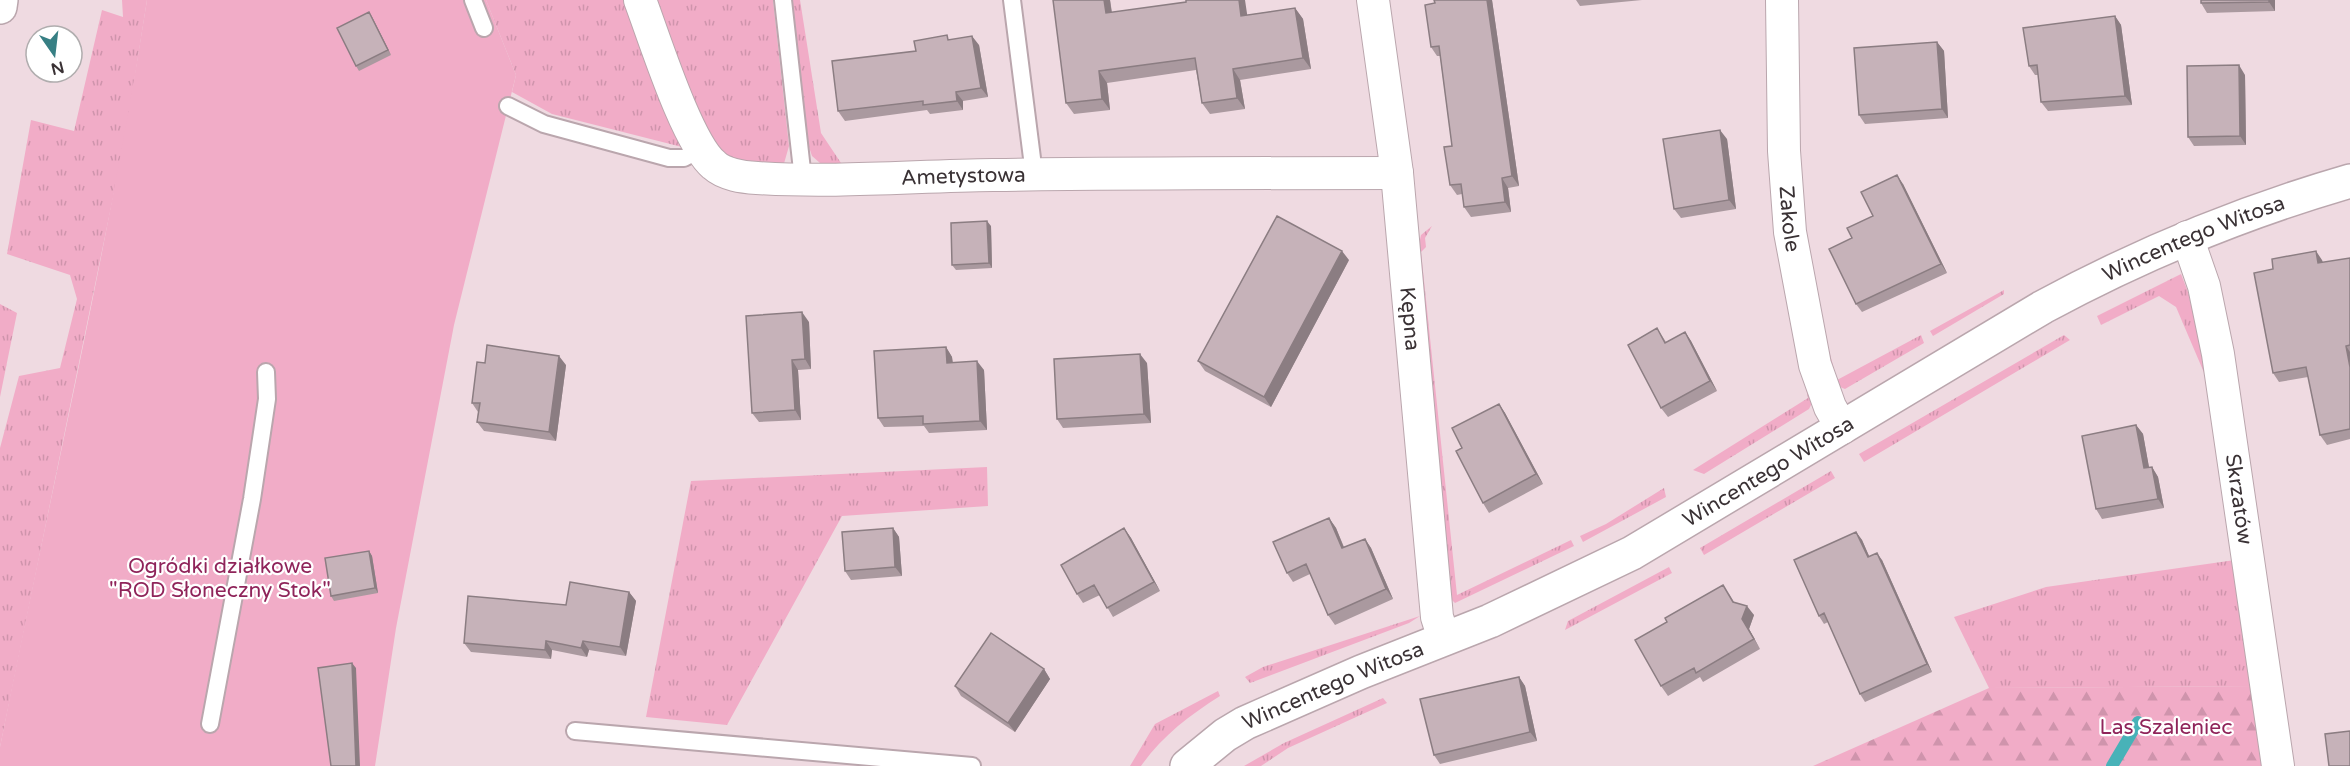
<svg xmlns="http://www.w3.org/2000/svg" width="2350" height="766" font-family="'Varela Round',sans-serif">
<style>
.grass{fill:url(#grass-tufts)}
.forest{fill:url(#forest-firs)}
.garden{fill:#f1acc7}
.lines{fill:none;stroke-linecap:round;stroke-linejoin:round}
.stream{stroke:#48b2b8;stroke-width:12}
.lane-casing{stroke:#baa6ad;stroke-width:20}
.street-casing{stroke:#baa6ad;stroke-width:34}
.secondary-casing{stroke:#baa6ad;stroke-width:36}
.highway-casing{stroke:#baa6ad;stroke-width:36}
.lane{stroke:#fff;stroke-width:16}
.street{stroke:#fff;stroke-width:32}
.secondary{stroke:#fff;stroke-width:33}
.highway{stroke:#fff;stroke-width:33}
.wall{fill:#aa999f}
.shaded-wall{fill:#8b7d82}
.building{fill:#c6b2b9;stroke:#8b7d82;stroke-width:1.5}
.labels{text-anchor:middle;stroke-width:4.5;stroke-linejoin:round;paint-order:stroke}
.street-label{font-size:21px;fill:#3a3235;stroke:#fff}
.park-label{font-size:21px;fill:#8f245a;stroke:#fff}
</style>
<defs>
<pattern id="grass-tufts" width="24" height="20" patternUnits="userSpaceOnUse" patternTransform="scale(1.5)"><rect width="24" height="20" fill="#f1acc7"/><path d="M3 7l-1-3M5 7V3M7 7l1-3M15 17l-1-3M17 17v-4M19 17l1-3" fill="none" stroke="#cf94ac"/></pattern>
<pattern id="forest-firs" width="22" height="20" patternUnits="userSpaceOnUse" patternTransform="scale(1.5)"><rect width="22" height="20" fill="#f1acc7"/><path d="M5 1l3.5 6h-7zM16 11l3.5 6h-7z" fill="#cf94ac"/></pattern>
</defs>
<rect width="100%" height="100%" fill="#efdae1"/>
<!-- grass -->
<path class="grass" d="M122,0h25l-22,139 -125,608v-299l19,-72 41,-8 17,-69 -7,-24 -63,-21 24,-134 43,11 28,-121 21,7z
M486,0h141l55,147 -130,-33 -40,-22 4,-17z
M656,0h117l16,146 -6,21c-22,1 -49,1 -65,-17 -24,-28 -48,-112 -62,-150z
M789,0h11l21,133 20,30h-21l-8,-7 -4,-12z
M1432,226l-7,12 1,9 -5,5 36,343 114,-55 3,6 -119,57 -7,-7 -31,-343 4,-18z
M1775,229l38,172 -4,8 -105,65 -11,-4 115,-72z
M2181,274l7,18 23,97 -35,-82 -17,-11 -58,29 -4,-9z
M2004,290v4l-71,42 -3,-5z
M1816,303l21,77 84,-45 3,8 -79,46c-19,-5 -25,-67 -29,-86z
M0,304l17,9 -17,84z
M2064,335l6,5 -206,122 -5,-8z
M987,467l1,39 -146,10 -115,209 -81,-8 45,-236z
M1831,471l4,7 -131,77 -4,-7z
M1664,488l2,9 -83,45 -3,-6 26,-12z
M2235,560l19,126 -265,2 -35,-71 92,-30z
M1669,567l3,6 -107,57 3,-9z
M1420,616l-11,7 -159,60 -5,-6 18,-10z
M1218,691l2,5c-30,19 -58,40 -79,70h-11l25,-42z
M1383,698l4,5 -99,45 -27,18h-17l40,-23z"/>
<!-- forest -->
<path class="forest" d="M2254,686l10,80h-451l176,-78z"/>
<!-- garden -->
<path class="garden" d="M147,0h339l30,75 -62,250 -58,303 -21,138h-375v-19c49,-249 108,-496 147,-747z"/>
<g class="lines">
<!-- stream -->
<path class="stream" d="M2112,766l26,-44"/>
<defs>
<path id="lane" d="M473,0l11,28
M783,0l20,179
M1012,0l22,174
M508,106l36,18 125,34h15l17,-9
M210,724l42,-225 15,-100 -1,-27
M575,731l397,35"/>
<g id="street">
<path id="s1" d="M640,0c14,37 47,143 74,165 11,10 29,12 43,13 78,5 158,-2 236,-3 135,-2 270,-2 404,-2"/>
<path id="s2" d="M1373,0l24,173 40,444 7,22"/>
<path id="s3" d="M1782,0l2,151 6,81 25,133 15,42 12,21"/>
<path id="s4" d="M2187,237l17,49 14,68 60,412"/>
</g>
<g id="secondary">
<path id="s5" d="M1187,766l38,-31 20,-12 116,-51 129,-51 142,-68 411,-246c98,-53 200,-95 307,-126"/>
</g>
<path id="highway" d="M0,7l1,-7"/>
</defs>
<!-- lane casing -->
<use href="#lane" class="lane-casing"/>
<!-- street casing -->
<use href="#street" class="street-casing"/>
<!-- secondary casing -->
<use href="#secondary" class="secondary-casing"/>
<!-- highway casing -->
<use href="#highway" class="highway-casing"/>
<!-- lane -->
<use href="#lane" class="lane"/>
<!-- street -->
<use href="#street" class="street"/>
<!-- secondary -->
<use href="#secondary" class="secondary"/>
<!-- highway -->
<use href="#highway" class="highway"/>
</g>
<!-- wall -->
<path class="wall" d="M1110,0l2,12 135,3 48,-7 8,11 8,50 -71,11 5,29 -35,5 -8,-11 -6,-33 -89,13 3,27 -36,4 -8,-11z
M1434,0h58l27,186 -11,2 3,24 -40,5 -7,-10 -2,-13 -5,1 -7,-10 2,-39 -12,-90h-3l-6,-9 4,-44z
M1576,0h66l-62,6z
M2201,0h74v11l-68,2 -6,-10z
M369,12l3,5 19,38 -32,16 -3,-5z
M2115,16l6,9 11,80 -84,6 -7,-9 -3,-27h-3l-6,-9z
M950,40l29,5 9,52 -25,4v9l-33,4 -3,-4 -82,11 -7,-10 78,-60z
M1937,42l7,9 4,67 -83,6 -6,-9z
M2245,75l1,70 -52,1 -6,-9z
M1727,139l9,70 -55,9 -7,-9z
M1903,184l44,89 -85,39 -6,-8 -4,-66z
M991,226l1,42 -36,2 -4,-5z
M2350,258v181l-23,6 -7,-10 -12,-58 -29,5 -6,-9 49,-113 1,3z
M1349,260l-78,147 -66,-36 -7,-10z
M809,322l2,47 -13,1 3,50 -42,2 -7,-9z
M1657,328l9,14 19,-10 6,9 26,50 -49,26 -7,-9z
M946,347l6,10 1,5 31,8 3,60 -58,3 -5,-7 -40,1 -6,-9z
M485,363l81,2 -10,76 -72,-10 -7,-9 1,-10 -6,-9z
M1147,363l4,60 -88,5 -6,-9z
M1499,404l6,9 38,71 -54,29 -6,-10 -21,-55z
M2136,425l7,9 6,34 3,-1 6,10 6,31 -62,11 -6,-10z
M1329,518l7,10 8,19 21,-8 6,9 22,51 -58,26 -7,-10 -18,-41 -17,8 -6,-9z
M893,528l6,9 3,39 -51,4 -6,-9z
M1124,528l7,10 29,53 -47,26 -13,-22 -17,8 -6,-9z
M1856,532l6,8 7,16 13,4 50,112 -67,30 -5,-8 -32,-72 -4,2 -5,-8z
M369,551l3,5 6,37 -44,8 -3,-5z
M629,592l7,9 -10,55 -37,-6 -2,7 -35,-7 -1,9 -80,-7 -7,-9 102,-38z
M1729,594l5,8 20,13 -5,14 11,20 -57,33 -3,-5 -32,19 -7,-10 6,-64z
M1044,669l6,10 -35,53 -54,-36 -6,-10z
M1519,677l6,9 12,55 -97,23 -6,-9z"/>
<!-- shaded-wall -->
<path class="shaded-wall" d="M1104,0h6l3,24 -7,-11z
M1239,0h6l4,27 -8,-11z
M1487,0h5l27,186 -7,-10z
M2269,0h6v11l-6,-9z
M1295,8l8,11 8,50 -8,-11z
M369,12l3,5 19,38 -3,-5z
M2115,16l6,9 11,80 -7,-9z
M972,36l7,9 9,52 -7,-9z
M1937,42l7,9 4,67 -6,-9z
M2239,65l6,10 1,70 -6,-9z
M1233,69l7,11 5,29 -8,-11z
M1099,71l8,12 3,27 -8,-11z
M956,92l7,9v9l-6,-9z
M1720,130l7,9 9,70 -7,-9z
M1897,175l6,9 44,89 -6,-9z
M1502,178l6,10 3,24 -6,-10z
M987,221l4,5 1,42 -3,-5z
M1342,251l7,9 -78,147 -7,-10z
M2316,251l6,9 3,12 -7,-9z
M802,312l7,10 2,47 -6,-10z
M1685,332l6,9 26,50 -7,-10z
M2346,346l4,6v15z
M946,347l6,10 1,15 -6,-9z
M1140,354l7,9 4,60 -7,-9z
M559,356l7,9 -10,76 -7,-9z
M792,360l6,10 3,50 -6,-10z
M977,361l7,9 3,60 -7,-9z
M1499,404l6,9 38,71 -7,-10z
M2136,425l7,9 8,44 -7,-10z
M2152,467l6,10 6,31 -6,-9z
M1329,518l7,10 12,30 -6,-10z
M893,528l6,9 3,39 -7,-9z
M1124,528l7,10 29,53 -6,-9z
M1856,532l6,8 11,25 -5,-8z
M1365,539l6,9 22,51 -7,-10z
M369,551l3,5 6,37 -3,-5z
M1877,553l5,7 50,112 -5,-8z
M629,592l7,9 -10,55 -6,-9z
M1747,606l7,9 -5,14 11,20 -18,-30z
M546,641l6,9 -1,9 -6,-9z
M583,641l6,9 -2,7 -6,-9z
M352,663l4,5 4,98h-4z
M1044,669l6,10 -35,53 -7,-9z
M1519,677l6,9 12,55 -7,-9z"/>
<!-- building -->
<path class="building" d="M1053,0h51l2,13 80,-11v-2h53l2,16 54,-8 8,50 -70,11 4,29 -35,5 -7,-45 -96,13 3,28 -36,4z
M1434,0h53l25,176 -10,2 3,24 -41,5 -3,-23 -11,1 -6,-38 8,-1 -13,-100 -8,1 -6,-42 10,-2z
M2201,0h68v2l-68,1z
M369,12l19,38 -32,16 -19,-38z
M2115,16l10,80 -84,6 -4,-37 -8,1 -6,-38z
M947,35l1,5 24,-4 9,52 -25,4 1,9 -34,4v-4l-85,10 -6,-50 84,-10 -2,-10z
M1937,42l5,67 -83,6 -5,-67z
M2239,65l1,71 -52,1 -1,-71z
M1720,130l9,70 -55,9 -11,-70z
M1897,175l44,89 -85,40 -27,-55 23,-11 -5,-10 26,-12 -12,-24z
M1277,216l65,35 -78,146 -66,-36z
M987,221l2,42 -37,2 -1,-42z
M2316,251l2,12 32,-5v87l-4,1 4,21v62l-30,6 -14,-68 -33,6 -19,-100 19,-4 -1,-10z
M802,312l3,47 -13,1 3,50 -43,3 -6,-97z
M1657,328l8,15 20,-11 25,49 -49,27 -33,-63z
M487,345l72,11 -10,76 -72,-10 3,-19h-8l5,-41 8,1z
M946,347l1,16 30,-2 3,60 -57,3v-8l-45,2 -4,-67z
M1140,354l4,60 -87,5 -3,-60z
M1499,404l37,70 -53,29 -27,-52 6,-3 -10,-20z
M2136,425l8,43 8,-1 6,32 -62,10 -14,-73z
M1329,518l13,30 23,-9 21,50 -58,26 -22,-51 -19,9 -14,-31z
M893,528l2,39 -50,4 -3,-39z
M1124,528l30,54 -47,26 -13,-23 -17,9 -16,-29z
M1856,532l12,25 9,-4 50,111 -67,30 -36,-81 -5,3 -25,-56z
M369,551l6,37 -44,8 -6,-38z
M570,582l59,10 -9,55 -37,-6 -2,7 -35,-7 -1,9 -81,-7 4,-47 98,9z
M1723,585l10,17 14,4 -5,13 12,20 -58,34 -2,-5 -33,18 -26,-46 32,-18 -2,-4z
M991,633l53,36 -36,54 -53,-37z
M352,663l4,103h-25l-13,-98z
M1519,677l11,55 -96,23 -14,-56z
M2350,731v35h-21l-4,-32z"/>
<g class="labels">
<!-- street labels -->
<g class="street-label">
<text dy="7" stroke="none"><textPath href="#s1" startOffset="434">Ametystowa</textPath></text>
<text dy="7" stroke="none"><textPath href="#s3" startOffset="219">Zakole</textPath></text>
<text dy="7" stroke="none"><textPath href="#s5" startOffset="1140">Wincentego Witosa</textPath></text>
<text dy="7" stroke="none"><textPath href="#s2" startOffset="321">Kępna</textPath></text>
<text dy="7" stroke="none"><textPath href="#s5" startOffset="654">Wincentego Witosa</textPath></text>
<text dy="7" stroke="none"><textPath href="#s4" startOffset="268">Skrzatów</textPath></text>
<text dy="7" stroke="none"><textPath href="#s5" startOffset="168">Wincentego Witosa</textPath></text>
</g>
<!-- park labels -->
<g class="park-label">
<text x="220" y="573">Ogródki działkowe<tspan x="220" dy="24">"ROD Słoneczny Stok"</tspan></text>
<text x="2166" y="734">Las Szaleniec</text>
</g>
</g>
<!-- north arrow -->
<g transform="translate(54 54) rotate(166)"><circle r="28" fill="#ffffff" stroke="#b0adae" stroke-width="1.5"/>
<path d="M0-4.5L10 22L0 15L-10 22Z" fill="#377f84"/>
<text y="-9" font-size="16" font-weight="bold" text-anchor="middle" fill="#3a3235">N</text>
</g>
</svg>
